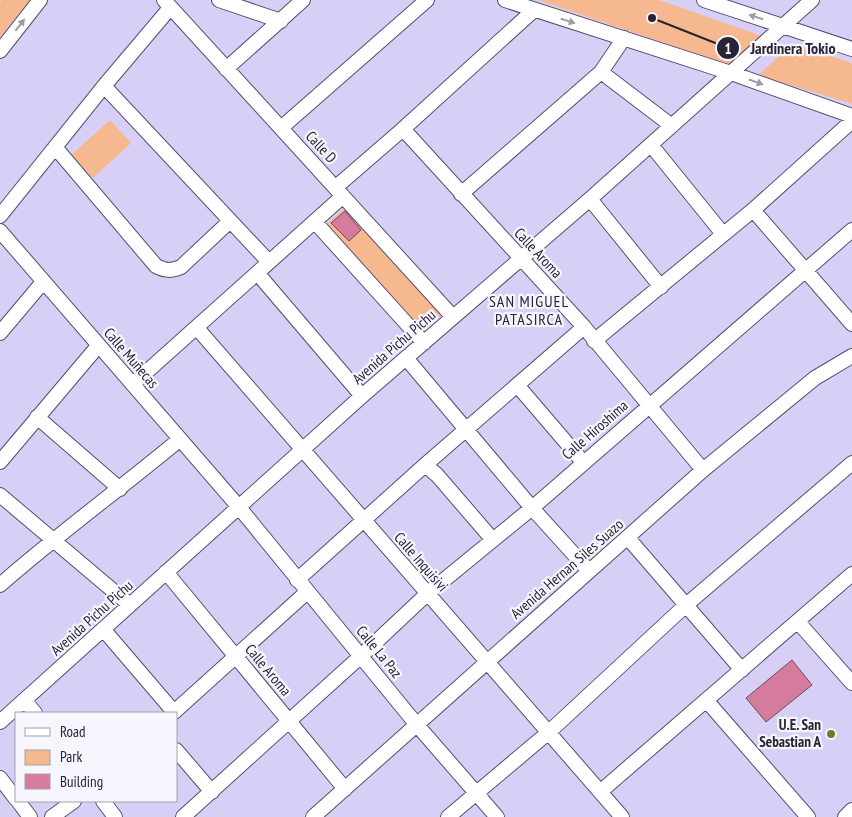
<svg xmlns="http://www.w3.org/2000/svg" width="852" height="817" font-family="'PT Sans Narrow',sans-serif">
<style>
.green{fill:#f6b98f}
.building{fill:#d57c9e;stroke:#704b59}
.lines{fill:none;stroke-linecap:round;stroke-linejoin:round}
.minor-casing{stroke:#564e6e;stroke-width:16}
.minor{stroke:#fff;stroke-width:14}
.oneway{fill:#9e9ca3}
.poi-dot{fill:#727c28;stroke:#f7f5fd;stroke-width:2}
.labels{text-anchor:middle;stroke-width:4.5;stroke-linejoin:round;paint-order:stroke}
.street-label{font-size:15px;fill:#282433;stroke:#f7f5fd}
.poi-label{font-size:15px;font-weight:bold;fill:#282433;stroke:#f7f5fd;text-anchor:end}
.neighbourhood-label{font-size:16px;letter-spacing:1px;fill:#282433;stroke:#f7f5fd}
.leader{fill:none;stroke:#282433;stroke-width:2}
.callout-dot{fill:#282433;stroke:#f7f5fd;stroke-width:2}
.mark-label{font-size:15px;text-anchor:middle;font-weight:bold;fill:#fff}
.callout-label{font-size:16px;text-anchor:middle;font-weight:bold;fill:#282433;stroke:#f7f5fd;stroke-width:4.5;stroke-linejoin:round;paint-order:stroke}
</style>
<rect width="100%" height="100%" fill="#d8cff6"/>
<!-- green -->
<path class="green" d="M2,0h28l-30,37v-35z
M538,0h121l106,37 -31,30z
M793,44l59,19v41l-94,-29z
M110,120l21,23 -38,35 -22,-23z
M347,206l97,106 -23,21 -96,-107z"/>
<!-- building -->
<path class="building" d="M345,211l16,19 -12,11 -18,-18z
M792,660l20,25 -46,37 -20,-24z"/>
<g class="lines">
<defs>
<path id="minor" d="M164,0l289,317
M219,0l62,21
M505,0l226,73 121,43
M704,0l148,49
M0,51l40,-51
M226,69l77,-69
M601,72l71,54
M104,86l165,176
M281,128l146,-128
M403,129l181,198 119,143
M651,145l72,89
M55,147l101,119c10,5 15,5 25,1l48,-45
M336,187l67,-58 131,-119
M461,194l140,-122 23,-34
M590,199l71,88
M753,210l99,114
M0,216l104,-130 66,-78
M315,222l109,121
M0,231l238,275 179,219 80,92
M258,274l104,122
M197,328l425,489
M0,333l43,-51
M594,341l159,-131 99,-89
M406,358l126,150 57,63
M133,384l210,-188
M517,385l66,77
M37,417l83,72
M0,462l98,-116
M425,465l12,10 56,65
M0,495l130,110
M628,538l114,132
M166,572l179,217
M297,580l128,-115 159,-138
M0,585c58,-51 120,-96 179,-145
M798,622l54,61
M103,629l71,83
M706,700l102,117
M25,701l10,12
M173,713l134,-121
M0,722l362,-326 228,-197 222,-199
M176,750l36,42
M0,778l16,21
M600,792l252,-218
M18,801l12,16
M103,801l12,16
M52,817l22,-16
M183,817l178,-161 66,-62 105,-86 320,-278
M313,817l390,-347 112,-92 37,-22
M448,817l101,-85 137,-127 166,-142
M845,817l7,-7"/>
</defs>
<!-- minor casing -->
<use href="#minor" class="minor-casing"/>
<!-- minor -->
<use href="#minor" class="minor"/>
</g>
<!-- one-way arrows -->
<defs><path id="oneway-solid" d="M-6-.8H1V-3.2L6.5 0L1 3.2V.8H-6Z" transform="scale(1.25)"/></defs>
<g class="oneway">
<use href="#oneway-solid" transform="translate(756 17) rotate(-162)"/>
<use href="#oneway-solid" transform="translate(568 21) rotate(17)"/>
<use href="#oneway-solid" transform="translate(20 25) rotate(-52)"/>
<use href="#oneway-solid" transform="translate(756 82) rotate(19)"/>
</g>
<!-- markers -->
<circle class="poi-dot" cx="831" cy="734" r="5"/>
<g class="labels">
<!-- street labels -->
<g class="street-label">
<text transform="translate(321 147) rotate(47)" y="5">Calle D</text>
<text transform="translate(538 253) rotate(47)" y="5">Calle Aroma</text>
<text transform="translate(394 347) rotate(-41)" y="5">Avenida Pichu Pichu</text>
<text transform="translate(131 358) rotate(49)" y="5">Calle Muñecas</text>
<text transform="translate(595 430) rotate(-41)" y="5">Calle Hiroshima</text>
<text transform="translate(421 562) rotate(49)" y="5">Calle Inquisivi</text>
<text transform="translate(567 569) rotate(-41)" y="5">Avenida Hernan Siles Suazo</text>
<text transform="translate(92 618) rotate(-42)" y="5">Avenida Pichu Pichu</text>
<text transform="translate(379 652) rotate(51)" y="5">Calle La Paz</text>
<text transform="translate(268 670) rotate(50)" y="5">Calle Aroma</text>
</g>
<!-- poi labels -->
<g class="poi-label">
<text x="821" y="730">U.E. San<tspan x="821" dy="17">Sebastian A</tspan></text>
</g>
<!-- neighbourhood labels -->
<g class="neighbourhood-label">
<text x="529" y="307">SAN MIGUEL<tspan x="529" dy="18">PATASIRCA</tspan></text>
</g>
</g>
<!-- callouts -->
<path class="leader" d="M652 18L728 48"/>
<g class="callout-dot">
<circle cx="652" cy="18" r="5"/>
<circle cx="728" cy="48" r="12"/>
</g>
<g class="mark-label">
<text x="728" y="54">1</text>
</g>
<g class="callout-label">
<text x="793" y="54">Jardinera Tokio</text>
</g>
<!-- legend -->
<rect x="15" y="712" width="162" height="90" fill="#f7f5fd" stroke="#a4a1ac"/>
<rect x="25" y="728" width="25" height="8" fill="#ffffff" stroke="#a4a1ac"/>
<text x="60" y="737" font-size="15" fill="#282433">Road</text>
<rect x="25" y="750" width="25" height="15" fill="#f6b98f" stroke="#a4a1ac"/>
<text x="60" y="762" font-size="15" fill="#282433">Park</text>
<rect x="25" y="774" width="25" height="15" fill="#d57c9e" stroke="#a4a1ac"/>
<text x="60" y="787" font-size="15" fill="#282433">Building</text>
</svg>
